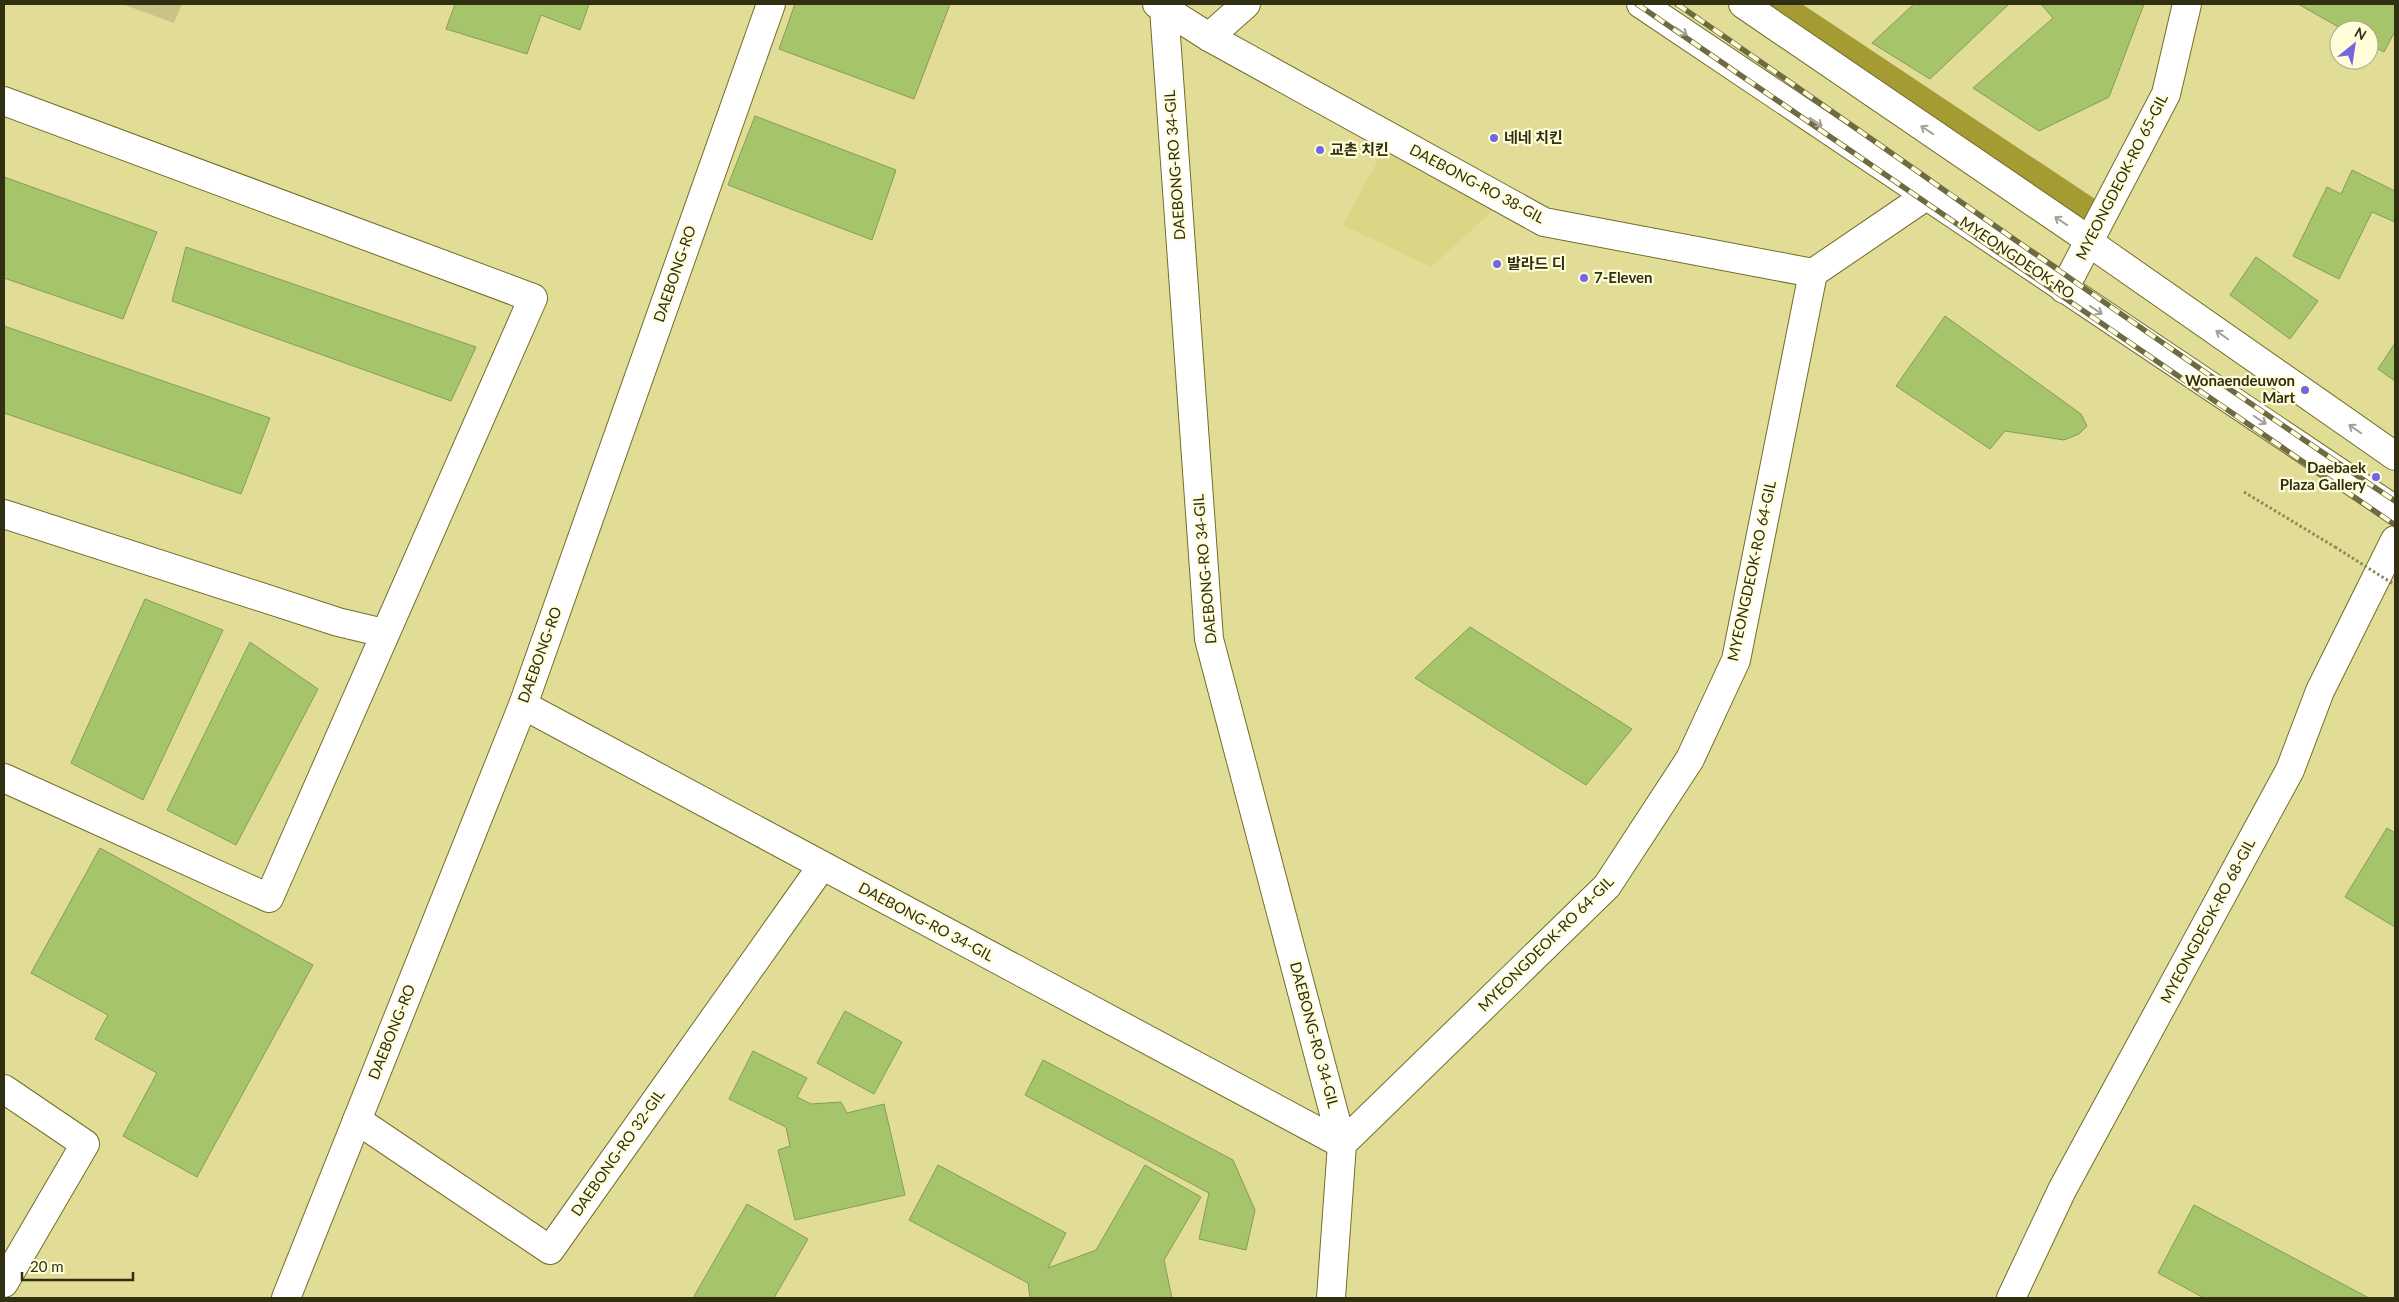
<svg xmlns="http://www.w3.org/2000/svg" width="2399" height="1302" font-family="Lato,'Noto Sans KR',sans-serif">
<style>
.built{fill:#dbd586}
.green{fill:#c8c488}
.forest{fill:#a49c33}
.building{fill:#a6c56a;stroke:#859b5c}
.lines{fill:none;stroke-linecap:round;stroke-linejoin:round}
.street-casing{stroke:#736e28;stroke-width:30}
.secondary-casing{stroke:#736e28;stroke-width:30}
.path{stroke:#8d8a57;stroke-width:3;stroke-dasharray:2.5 2.5;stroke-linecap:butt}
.street{stroke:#fff;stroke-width:28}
.secondary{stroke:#fff;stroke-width:28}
.rail-casing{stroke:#6e6b40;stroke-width:5.5}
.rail{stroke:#fffdda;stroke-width:4;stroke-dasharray:11;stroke-linecap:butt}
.path-bridge{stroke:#8d8a57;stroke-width:3;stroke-dasharray:2.5 2.5;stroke-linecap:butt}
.oneway{stroke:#a2a194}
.poi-dot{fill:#7465e0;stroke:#fffdda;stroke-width:2}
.labels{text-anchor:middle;stroke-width:4.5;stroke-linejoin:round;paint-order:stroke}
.poi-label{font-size:15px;font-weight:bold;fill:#312f12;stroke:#fffdda;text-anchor:start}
.street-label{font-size:15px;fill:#312f12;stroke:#fffdda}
</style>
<rect width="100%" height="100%" fill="#e2dd96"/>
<!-- built -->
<path class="built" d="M1384,149l113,58 -66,60 -88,-42z"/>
<!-- green -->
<path class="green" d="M122,4h60l-8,19z"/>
<!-- forest -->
<path class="forest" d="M1743,4h59l305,203 -18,33z"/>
<!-- building -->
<path class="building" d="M455,4h134l-9,26 -39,-15 -14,39 -81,-25z
M795,4h155l-36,95 -135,-50z
M1914,4h95l-79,75 -58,-36z
M2041,4h103l-35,93 -70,34 -66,-43 80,-70z
M2298,4h97v27l-11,21 -15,-8v-14h-25z
M755,116l141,54 -24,70 -144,-55z
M2352,170l43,21v31l-23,-10 -33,67 -46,-23 34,-69 14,7z
M4,177l153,55 -34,87 -119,-41z
M186,247l290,100 -25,54 -279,-100z
M2256,257l62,44 -28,38 -60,-44z
M1945,316l136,98 6,12 -8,8 -15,6 -59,-9 -15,18 -94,-63z
M4,326l266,92 -29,76 -237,-81z
M2395,343v38l-17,-12z
M145,599l78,31 -80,170 -72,-37z
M1470,627l162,102 -46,56 -171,-107z
M250,642l68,47 -82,156 -69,-35z
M2387,828l8,5v94l-50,-30z
M100,848l213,117 -116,212 -74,-41 34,-63 -62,-34 13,-24 -77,-42z
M845,1011l57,31 -28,52 -57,-31z
M753,1051l54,27 -10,19 14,7 30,-2 6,11 37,-9 21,91 -110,25 -17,-70 12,-4 -4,-19 -57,-28z
M1043,1060l190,100 22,50 -9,40 -47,-11 10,-46 -184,-98z
M938,1165l128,68 -18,35 48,-18 49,-85 56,32 -37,63 8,38h-142l-2,-15 -119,-63z
M747,1204l61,35 -34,59h-81z
M2194,1205l175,93h-165l-46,-25z"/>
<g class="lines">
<defs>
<path id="street" d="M1164,8l45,631 133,505 -11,154
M1209,37l37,-33
M4,101l529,197 -264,600 -265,-120
M2064,289l102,-195 21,-90
M4,514l334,108 46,11
M523,705l819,439
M4,1089l81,55 -81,139
M357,1120l193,130 272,-384
M1342,1144l265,-258 83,-127 46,-99 77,-387
M2011,1298l51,-108 228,-420 30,-79 75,-151"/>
<path id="secondary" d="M1157,4l52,33 335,185 269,51 113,-77
M1641,4l754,506
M1743,4l346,236 11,10 295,206
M286,1298l237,-593 248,-701"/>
</defs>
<!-- street casing -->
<use href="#street" class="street-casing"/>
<!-- secondary casing -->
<use href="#secondary" class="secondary-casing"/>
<!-- path -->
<path class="path" d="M2244,492l91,55"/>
<!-- street -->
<use href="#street" class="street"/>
<!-- secondary -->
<use href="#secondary" class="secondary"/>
<defs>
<path id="rail" d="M1637,4l758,521
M1677,4c240,165 476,336 718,497"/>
</defs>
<!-- rail casing -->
<use href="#rail" class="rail-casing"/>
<!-- rail -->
<use href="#rail" class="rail"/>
<!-- path-bridge -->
<path class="path-bridge" d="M2335,547l60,38"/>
</g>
<!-- one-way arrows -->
<defs><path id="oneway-shaft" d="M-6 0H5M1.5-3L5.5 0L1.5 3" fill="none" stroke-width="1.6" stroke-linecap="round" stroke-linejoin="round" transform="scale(1.25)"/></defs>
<g class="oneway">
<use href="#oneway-shaft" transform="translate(1681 31) rotate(34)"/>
<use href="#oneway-shaft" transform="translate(1816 122) rotate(34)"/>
<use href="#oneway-shaft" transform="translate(1927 130) rotate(-146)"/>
<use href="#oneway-shaft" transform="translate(2061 221) rotate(-146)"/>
<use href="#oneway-shaft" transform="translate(2096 310) rotate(34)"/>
<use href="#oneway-shaft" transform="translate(2222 335) rotate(-145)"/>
<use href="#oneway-shaft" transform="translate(2260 420) rotate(34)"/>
<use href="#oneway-shaft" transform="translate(2355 429) rotate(-145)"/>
</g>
<!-- markers -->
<g class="poi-dot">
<circle cx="1494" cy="138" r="5"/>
<circle cx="1320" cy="150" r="5"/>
<circle cx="1497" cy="264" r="5"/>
<circle cx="1584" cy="278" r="5"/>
<circle cx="2305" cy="390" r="5"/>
<circle cx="2376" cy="477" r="5"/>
</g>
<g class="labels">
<!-- poi labels -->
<g class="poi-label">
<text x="1504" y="143">네네 치킨</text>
<text x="1330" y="155">교촌 치킨</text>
<text x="1507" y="269">발라드 디</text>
<text x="1594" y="283">7-Eleven</text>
<text x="2295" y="386" text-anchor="end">Wonaendeuwon<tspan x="2295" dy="17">Mart</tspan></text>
<text x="2366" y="473" text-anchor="end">Daebaek<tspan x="2366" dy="17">Plaza Gallery</tspan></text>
</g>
<!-- street labels -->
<g class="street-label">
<text transform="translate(1175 165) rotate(-94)" y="5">DAEBONG-RO 34-GIL</text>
<text transform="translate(2122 177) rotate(-63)" y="5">MYEONGDEOK-RO 65-GIL</text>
<text transform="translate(1477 184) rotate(28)" y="5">DAEBONG-RO 38-GIL</text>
<text transform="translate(2017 258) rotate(34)" y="5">MYEONGDEOK-RO</text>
<text transform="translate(675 274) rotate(-71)" y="5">DAEBONG-RO</text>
<text transform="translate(1205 569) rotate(-95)" y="5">DAEBONG-RO 34-GIL</text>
<text transform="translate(1752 571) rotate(-78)" y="5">MYEONGDEOK-RO 64-GIL</text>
<text transform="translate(540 655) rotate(-70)" y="5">DAEBONG-RO</text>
<text transform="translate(2208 921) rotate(-62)" y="5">MYEONGDEOK-RO 68-GIL</text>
<text transform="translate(926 922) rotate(28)" y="5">DAEBONG-RO 34-GIL</text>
<text transform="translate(1546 944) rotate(-45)" y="5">MYEONGDEOK-RO 64-GIL</text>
<text transform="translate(392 1032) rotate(-68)" y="5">DAEBONG-RO</text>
<text transform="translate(1314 1035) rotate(75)" y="5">DAEBONG-RO 34-GIL</text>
<text transform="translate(618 1153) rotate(-55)" y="5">DAEBONG-RO 32-GIL</text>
</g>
</g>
<!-- border -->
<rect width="2399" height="1302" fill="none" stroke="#312f12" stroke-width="10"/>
<!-- north arrow -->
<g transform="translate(2354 45) rotate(30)"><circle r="24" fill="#fffdda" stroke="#adab8a"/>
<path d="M0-4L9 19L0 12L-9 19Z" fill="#7465e0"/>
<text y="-8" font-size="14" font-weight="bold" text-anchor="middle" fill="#312f12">N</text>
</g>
<!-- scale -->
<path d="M22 1272v8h111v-8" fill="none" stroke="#312f12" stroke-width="2.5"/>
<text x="30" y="1272" font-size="15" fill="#312f12" stroke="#fffdda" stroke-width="4" paint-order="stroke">20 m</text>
</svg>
